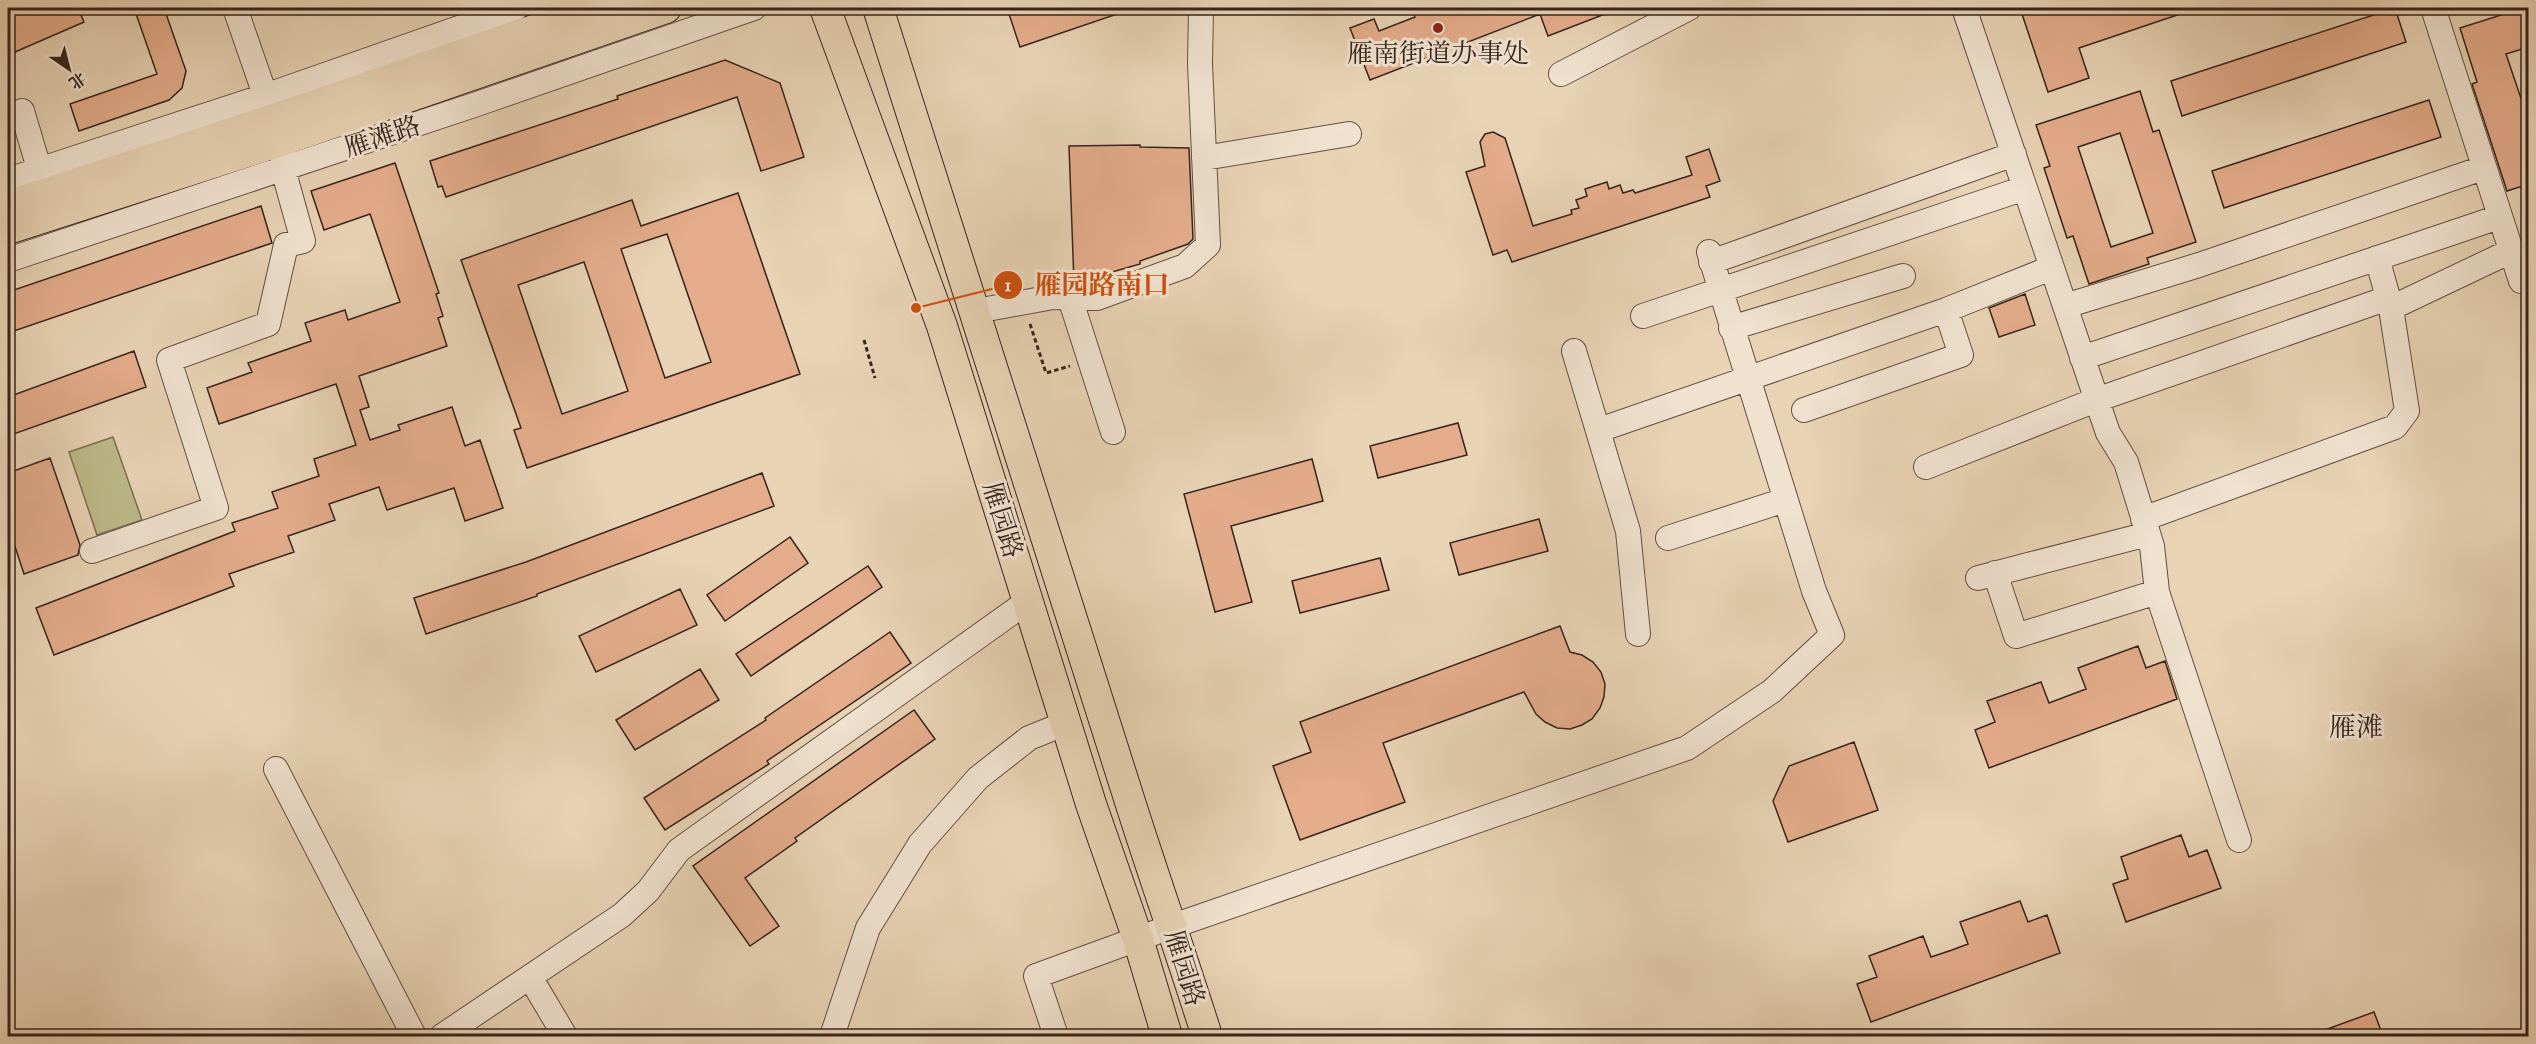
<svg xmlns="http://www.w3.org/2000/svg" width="2536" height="1044" font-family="'Sorts Mill Goudy','Noto Serif SC',serif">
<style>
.green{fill:#bdba89;stroke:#7a6f53;stroke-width:1.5}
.building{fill:#e4ac8b;stroke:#36241d;stroke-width:1.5;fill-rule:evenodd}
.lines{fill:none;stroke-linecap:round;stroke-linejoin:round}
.minor-casing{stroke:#625043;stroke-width:26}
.major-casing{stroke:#36241d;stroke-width:32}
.path{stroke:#36241d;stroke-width:3;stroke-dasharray:4.5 3;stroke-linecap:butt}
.minor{stroke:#f0e2cf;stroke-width:24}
.major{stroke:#e8d3b5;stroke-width:30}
.poi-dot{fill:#8f2418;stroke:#f0e2cf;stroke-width:2}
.labels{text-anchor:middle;stroke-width:6;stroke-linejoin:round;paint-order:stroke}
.poi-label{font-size:26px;fill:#36241d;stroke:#f0e2cf}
.street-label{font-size:26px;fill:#36241d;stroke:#f0e2cf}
.neighbourhood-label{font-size:27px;fill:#36241d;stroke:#f0e2cf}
.leader{fill:none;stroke:#cd510f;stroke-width:2}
.callout-dot{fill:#cd510f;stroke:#f0e2cf;stroke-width:2}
.mark-label{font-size:18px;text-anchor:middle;font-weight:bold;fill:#fff}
.callout-label{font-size:27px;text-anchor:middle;font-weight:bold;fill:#cd510f;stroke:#f0e2cf;stroke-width:6;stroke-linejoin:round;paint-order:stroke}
</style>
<rect width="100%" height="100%" fill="#e8d3b5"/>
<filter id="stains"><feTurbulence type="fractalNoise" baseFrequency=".00333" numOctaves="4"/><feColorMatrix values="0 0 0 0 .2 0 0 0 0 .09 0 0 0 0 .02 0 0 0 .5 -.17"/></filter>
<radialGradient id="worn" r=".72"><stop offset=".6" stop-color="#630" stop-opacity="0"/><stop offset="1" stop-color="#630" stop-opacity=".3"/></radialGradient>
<!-- green -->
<path class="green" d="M113,437l29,83 -45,15 -28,-83z"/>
<!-- building -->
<path class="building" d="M8,8h70l6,14 -76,33z
M134,8h30l22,63 -4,17 -13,12 -90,31 -9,-27 87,-30z
M1007,8h122v2l-109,37z
M1411,8h207v1l-70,27 -8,-22 -170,66 -20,-52 24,-9 5,12 36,-14z
M2020,8h171l1,2 -113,38 10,30 -41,14z
M2395,8l11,34 -224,74 -11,-35z
M2523,8h6v39l-23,7 23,68v62l-22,7 -35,-107 5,-2 -17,-54z
M725,60l55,23 24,74 -43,14 -24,-74 -291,100 -4,-11 -4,1 -8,-26 188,-62 -1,-3z
M2140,91l13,41 6,-2 37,112 -49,16 2,6 -60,20 -16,-48 -6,2 -23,-70 6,-2 -14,-41zM2120,133l33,100 -42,14 -33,-100z
M2429,100l12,37 -217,71 -12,-37z
M1493,132l12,6 28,88 39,-12 -1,-4 8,-2 -3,-8 11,-4 -2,-7 22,-7 2,7 11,-4 3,8 10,-3 2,3 57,-18 -6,-18 23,-8 11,32 -14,5 4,11 -198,65 -5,-12 -14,5 -27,-83 19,-6 -5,-24 5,-8z
M1140,145v2l49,1 4,91 -5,5 -48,17v3l-66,19 -5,-137z
M395,163l44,130 -3,1 7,22 -5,2 9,28 -88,30 10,31 -9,3 10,30 30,-10 -2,-5 54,-18 13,39 15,-6 23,68 -38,13 -11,-33 -67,22 -8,-23 -50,17 6,16 -47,16 6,16 -65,22 5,12 -180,69 -18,-47 199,-77 -3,-8 46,-15 -6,-16 47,-16 -5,-17 42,-14 -20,-61 -117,40 -12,-36 45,-16 -4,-9 63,-22 -6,-18 40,-13 3,10 52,-18 -30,-88 -46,16 -13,-39z
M738,193l62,181 -273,94 -13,-38 7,-2 -60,-168 171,-60 9,26zM667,234l44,128 -46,16 -44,-129zM584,262l44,129 -66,23 -44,-129z
M261,206l11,37 -264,90v-41z
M2025,294l10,31 -36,12 -10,-29z
M134,351l12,36 -138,49v-39z
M1458,423l9,32 -89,23 -8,-32z
M50,458l30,87 -2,10 -54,19 -16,-49v-52z
M1312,459l11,42 -92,25 21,76 -37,10 -31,-118z
M762,473l12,33 -237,88v2l-111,38 -12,-36 112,-36z
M1539,519l9,32 -89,24 -9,-32z
M790,537l18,26 -83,58 -18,-26z
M1380,558l9,32 -89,23 -8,-32z
M868,566l14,21 -131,89 -15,-22z
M680,589l17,36 -101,47 -17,-36z
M1560,626l10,26 12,3 11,7 8,10 4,12 -1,13 -4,11 -8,11 -10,6 -12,4 -13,-1 -12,-6 -9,-8 -12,-22 -141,51 22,59 -105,38 -27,-74 38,-14 -11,-30z
M890,632l21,31 -144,98 2,3 -104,66 -21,-32 122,-78 -1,-2z
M2138,646l8,22 19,-7 12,38 -188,69 -14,-38 20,-8 -8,-21 54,-19 8,21 21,-8 16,-6 -8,-21z
M700,669l19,31 -84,50 -19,-30z
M914,710l21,29 -140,99 2,3 -52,37 34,48 -29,20 -57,-80z
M1854,742l24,68 -90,32 -15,-41 16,-35z
M2181,835l8,22 18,-7 14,38 -95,34 -13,-38 15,-5 -7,-22z
M2020,901l8,21 19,-7 13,38 -189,69 -14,-38 20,-7 -8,-21 54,-20 8,21 21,-7 16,-6 -8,-22z
M2374,1012l9,24h-72v-1z"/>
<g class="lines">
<defs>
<path id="minor" d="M1964,8l144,425 18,29 26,84 5,46 82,248
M2433,8l88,273
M1561,74l128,-66
M22,111l22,74
M1204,158l145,-24
M8,180l257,-84 251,-88
M8,260l469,-156 277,-96
M1711,262l303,-108
M1070,298l43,134
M2065,306l134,-41 284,-97
M2391,308l120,-57
M976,311l77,-14 44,1 88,-32 23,-21 -8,-181 1,-56
M1643,316l382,-128
M1731,328l172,-52
M1574,351l54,180 10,103
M2082,358l417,-141
M1804,410l157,-55 -15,-45
M1599,430l347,-120 105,-42
M1926,467l170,-67 292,-102
M2143,519l252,-92 12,-16 -16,-103 -14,-50
M1668,538l117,-38
M92,551l124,-43 -47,-148 99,-36 18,-79 17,-4 -20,-72 -2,-28 -46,-133
M1995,573l21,63 141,-44
M1978,578l170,-44
M276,769l138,267
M530,977l35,59
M442,1036l180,-121 26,-24 31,-41 349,-249
M832,1036l36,-108 52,-84 58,-66 51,-40 37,-15
M1056,1036l-20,-60 137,-50 514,-178 85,-57 60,-56 -18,-44 -105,-339"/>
<path id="major" d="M825,8l117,318 149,478 47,135 29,97
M878,8c84,259 165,520 248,781 26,83 55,164 81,247
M8,206l266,-87 324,-111
M8,229l273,-88 385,-133"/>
</defs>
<!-- minor casing -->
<use href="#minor" class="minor-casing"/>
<!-- major casing -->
<use href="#major" class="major-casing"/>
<!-- path -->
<path class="path" d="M1030,324l16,49 24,-7
M864,340l11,38"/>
<!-- minor -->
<use href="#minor" class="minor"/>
<!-- major -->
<use href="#major" class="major"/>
</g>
<!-- markers -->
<circle class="poi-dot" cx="1438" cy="28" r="6"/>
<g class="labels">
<!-- poi labels -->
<g class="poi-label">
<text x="1438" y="62">雁南街道办事处</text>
</g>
<!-- street labels -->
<g class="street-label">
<text transform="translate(382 136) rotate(-18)" y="9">雁滩路</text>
<text transform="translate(1003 520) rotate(73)" y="9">雁园路</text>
<text transform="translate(1185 968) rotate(73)" y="9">雁园路</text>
</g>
<!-- neighbourhood labels -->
<g class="neighbourhood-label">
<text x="2356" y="736">雁滩</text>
</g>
</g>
<!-- callouts -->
<path class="leader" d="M916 308L1008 285"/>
<g class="callout-dot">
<circle cx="916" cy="308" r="6"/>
<circle cx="1008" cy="285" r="15"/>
</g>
<g class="mark-label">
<text x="1008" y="291">1</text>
</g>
<g class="callout-label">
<text x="1102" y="294">雁园路南口</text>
</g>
<!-- margin -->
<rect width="2536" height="1044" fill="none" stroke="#e8d3b5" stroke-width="30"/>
<rect x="9" y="9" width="2518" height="1026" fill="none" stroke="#36241d" stroke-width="3"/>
<rect x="15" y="15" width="2506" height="1014" fill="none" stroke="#36241d" stroke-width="1.5"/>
<!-- north arrow -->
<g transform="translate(69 69) rotate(145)" stroke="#f0e2cf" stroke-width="4.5" paint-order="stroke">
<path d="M0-4.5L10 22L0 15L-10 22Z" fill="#36241d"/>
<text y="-9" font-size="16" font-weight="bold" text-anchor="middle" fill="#36241d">北</text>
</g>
<rect width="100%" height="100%" filter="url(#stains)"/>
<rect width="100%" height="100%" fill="url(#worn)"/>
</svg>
